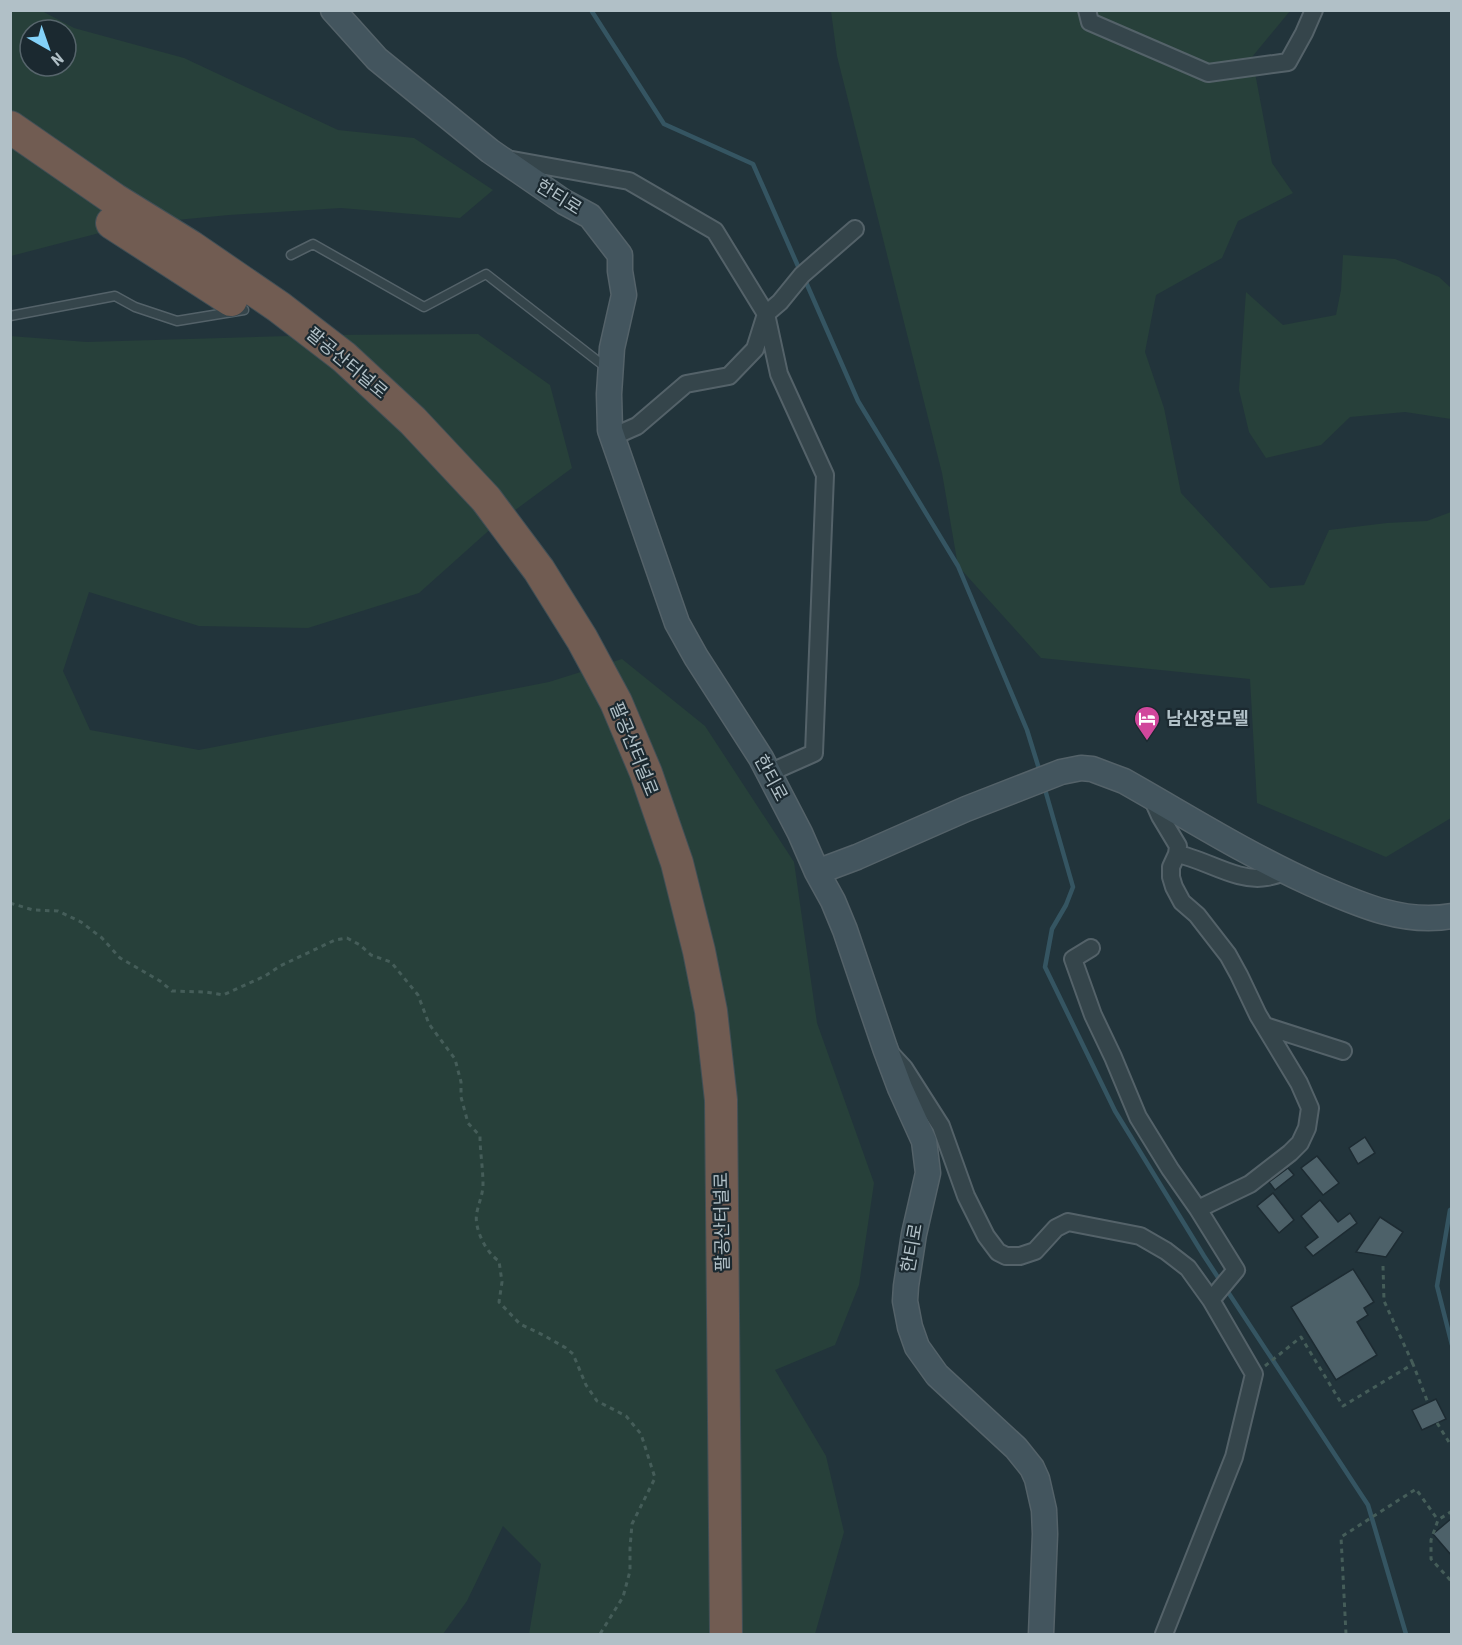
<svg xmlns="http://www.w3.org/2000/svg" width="1462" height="1645" font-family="'Roboto Condensed','Noto Sans KR',sans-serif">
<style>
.green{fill:#27403a;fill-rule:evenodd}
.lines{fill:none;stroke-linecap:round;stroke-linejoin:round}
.stream{stroke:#355562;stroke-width:4.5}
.building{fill:#4d6169;stroke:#1d2b32;stroke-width:1.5}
.lane-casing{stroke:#546269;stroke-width:11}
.street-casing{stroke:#546269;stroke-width:20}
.secondary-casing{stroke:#546269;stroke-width:27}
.highway-casing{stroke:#414f56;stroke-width:34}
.path{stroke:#455d59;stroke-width:3;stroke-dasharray:4.5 4.5;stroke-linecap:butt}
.lane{stroke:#35454b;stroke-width:8}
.street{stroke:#35454b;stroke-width:16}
.secondary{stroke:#43555e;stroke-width:24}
.highway{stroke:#715c52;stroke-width:32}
.labels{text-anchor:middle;stroke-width:4.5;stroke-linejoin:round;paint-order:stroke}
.street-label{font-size:18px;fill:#b1c0c7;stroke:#1b2930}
.poi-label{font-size:18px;font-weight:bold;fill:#b1c0c7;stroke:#1b2930;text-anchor:start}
</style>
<rect width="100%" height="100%" fill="#22343b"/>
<!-- green -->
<path class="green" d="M11,11h31l32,17 110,30 154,72 76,8 79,52 -33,28 -119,-10 -112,7 -95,9 -123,32zM30,30h36v36h-36z
M831,11h459l-38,46 20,106 21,30 -55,28 -16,37 -66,37 -11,57 19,56 17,85 89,95 34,-3 25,-55 58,-7 40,-2 24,-9v306l-65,39 -129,-54 -7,-124 -209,-21 -83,-92 -16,-93 -105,-417z
M1343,255l52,4 44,18 12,11v131l-46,-7 -55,5 -29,28 -55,13 -17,-26 -10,-42 7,-98 37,33 53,-10 5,-25z
M478,334l72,51 22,83 -77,57 -76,68 -111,35 -109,-2 -110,-34 -26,79 27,59 109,20 350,-68 73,-23 83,67 89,136 23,161 57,160 -15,102 -24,60 -60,25 51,86 18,76 -29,102h-286l12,-70 -38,-38 -36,75 -24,33h-432l-1,-1298 77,6 238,-7z"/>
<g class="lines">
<!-- stream -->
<path class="stream" d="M591,10l73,114 89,40 48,109
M805,280l53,121 100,165 69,164 13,42
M1044,786l29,101 -7,18 -14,24 -7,38 70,144 89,145 17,26
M1452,1209l-2,1 -13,76 15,59
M1226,1289l142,216 38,129"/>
</g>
<!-- building -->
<path class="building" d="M1365,1137l10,16 -17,11 -9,-16z
M1317,1156l22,27 -16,12 -22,-27z
M1288,1168l6,7 -19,15 -6,-8z
M1273,1193l21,27 -15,13 -22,-27z
M1320,1200l18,22 12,-9 7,10 -44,33 -8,-9 13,-10 -17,-21z
M1380,1217l23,15 -17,25 -30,-5z
M1353,1269l21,33 -10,6 4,7 -11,7 20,33 -41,25 -45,-73z
M1436,1399l10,20 -24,11 -10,-20z
M1452,1518v38l-19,-22z"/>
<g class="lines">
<defs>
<path id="lane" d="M291,255l22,-11 111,63 62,-33 122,95
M10,316l105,-20 20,11 42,14 67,-11"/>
<path id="street" d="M1087,10l3,12 118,51 80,-11 16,-29 10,-23
M507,159l122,22 86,50 51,83 13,60 46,101 -11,278 -45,20
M612,437l25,-11 49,-42 43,-8 26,-27 11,-35 14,-12 22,-27 53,-46
M1151,796l9,20 18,30 -1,8 -6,13v10l3,10 8,15 15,13 31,40 11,20 19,40 41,68 11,25 -3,20 -7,15 -10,10 -40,31 -52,25 38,61 -25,30
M1177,854c28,5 61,29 90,23 6,-1 12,-3 18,-5
M1091,948l-18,11 20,56 20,42 25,60 32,52 28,40
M1265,1026l78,25
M892,1055l12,13 37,58 25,70 20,40 12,16 8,4h14l15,-5 21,-23 12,-6 72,14 26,15 22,17 23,32 43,74 -20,83 -70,177"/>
<path id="secondary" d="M333,10l44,49 113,92 74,51 26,14 30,39v16l4,24 -12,53 -3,46 1,36 67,193 19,34 65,101 39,75 17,39 16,29 12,29 40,118 15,40 24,53 4,32 -14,61 -8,52 -1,15 5,26 7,20 20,28 79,73 16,20 5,11 7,31 1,24 -4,100
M817,872l40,-15 109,-48 95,-37 20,-4 11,1 32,12c62,35 122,73 188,103 44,19 90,41 140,32"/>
<path id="highway" d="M10,127l104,72 76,47 89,61 65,50 69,64 73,78 53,71 43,69 34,63 30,71 31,90 22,88 12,60 10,89 5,534
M112,223l119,77"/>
</defs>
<!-- lane casing -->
<use href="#lane" class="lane-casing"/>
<!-- street casing -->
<use href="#street" class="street-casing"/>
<!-- secondary casing -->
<use href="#secondary" class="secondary-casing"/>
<!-- highway casing -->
<use href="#highway" class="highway-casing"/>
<!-- path -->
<path class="path" d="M10,903l23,7 25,1 23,11 21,16 18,20 40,23 12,10 34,1 17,3 42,-19 15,-10 55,-26 12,-2 13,7 11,10 20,7 27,33 11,29 26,35 6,23v15l7,26 12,13c0,16 3,32 3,48 0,10 -4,18 -6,28 -4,15 9,41 22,49l3,21 -3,20 21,22 23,11 23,13 7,6 13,31 11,16 29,15 15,18 14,44 -23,46 -2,24v23l-7,26 -23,37
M1383,1266l1,35 29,63
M1265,1366l36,-29 42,69 70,-42 15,39
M1437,1423l15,24
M1452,1511l-14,9 -7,20v19l21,23
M1346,1634l-5,-97 75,-48 22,31"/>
<!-- lane -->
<use href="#lane" class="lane"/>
<!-- street -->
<use href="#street" class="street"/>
<!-- secondary -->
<use href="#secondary" class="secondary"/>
<!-- highway -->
<use href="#highway" class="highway"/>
</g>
<!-- icons -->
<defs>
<symbol id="hotel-pin" viewBox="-11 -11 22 30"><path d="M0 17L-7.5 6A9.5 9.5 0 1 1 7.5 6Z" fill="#d1479c" stroke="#1b2930"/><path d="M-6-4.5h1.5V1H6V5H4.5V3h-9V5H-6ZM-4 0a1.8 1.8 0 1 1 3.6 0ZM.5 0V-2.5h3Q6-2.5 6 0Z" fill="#fff"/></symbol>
</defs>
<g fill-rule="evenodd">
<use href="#hotel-pin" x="1132" y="704" width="30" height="40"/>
</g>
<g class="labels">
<!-- street labels -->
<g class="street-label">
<text transform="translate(559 197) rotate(32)" y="6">한티로</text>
<text transform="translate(347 363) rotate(40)" y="6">팔공산터널로</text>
<text transform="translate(634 749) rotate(68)" y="6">팔공산터널로</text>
<text transform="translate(771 778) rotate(62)" y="6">한티로</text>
<text transform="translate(722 1222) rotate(-91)" y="6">팔공산터널로</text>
<text transform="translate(912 1248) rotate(-80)" y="6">한티로</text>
</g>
<!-- poi labels -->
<g class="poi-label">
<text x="1166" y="725">남산장모텔</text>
</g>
</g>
<!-- border -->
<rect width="1462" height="1645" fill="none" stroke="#b1c0c7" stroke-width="24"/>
<!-- north arrow -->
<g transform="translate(48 48) rotate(140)"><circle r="28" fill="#1b2930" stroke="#57656c" stroke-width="1.5"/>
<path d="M0-4.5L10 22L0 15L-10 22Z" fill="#84d2f9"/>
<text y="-9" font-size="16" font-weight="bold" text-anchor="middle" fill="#b1c0c7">N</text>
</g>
</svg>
